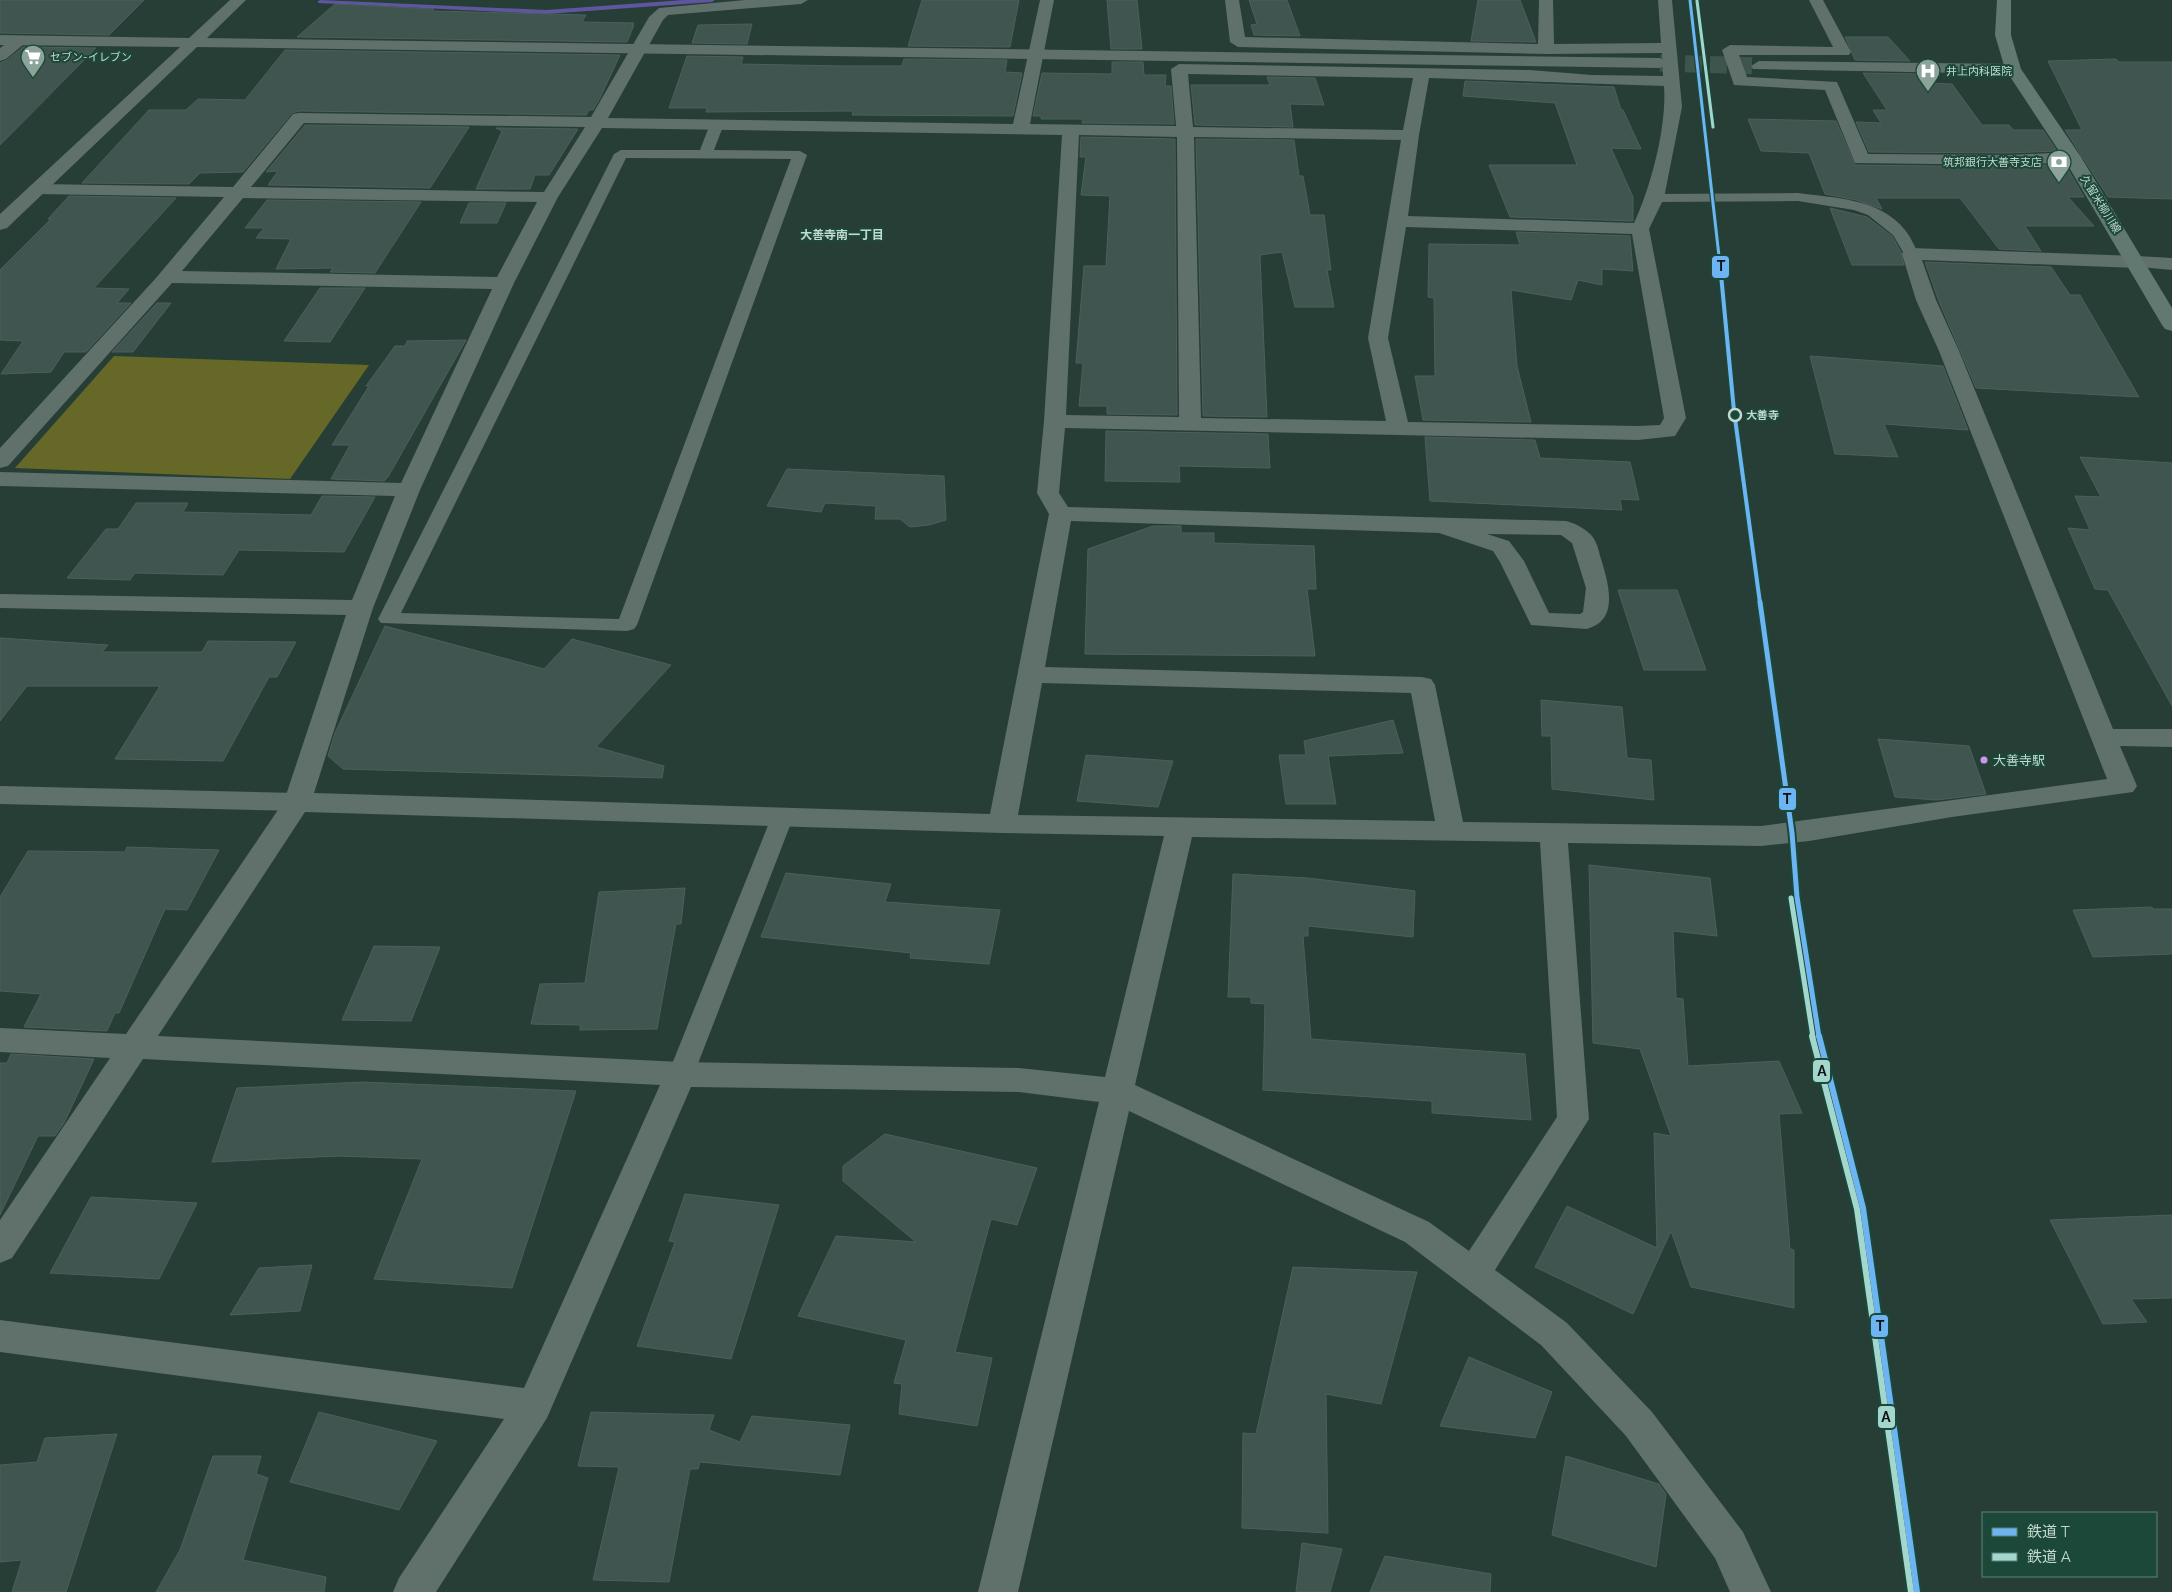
<svg xmlns="http://www.w3.org/2000/svg" width="2172" height="1592" font-family="Raleway,'Noto Sans JP',sans-serif">
<style>
.green{fill:#656826}
.lines{fill:none;stroke-linecap:round;stroke-linejoin:round}
.stream{fill:#5f569f;fill-rule:evenodd}
.building{fill:#405550;stroke:#4b605b}
.tertiary-tunnel{stroke:#3d554d;stroke-width:17;stroke-dasharray:17 8;stroke-linecap:butt}
.service{fill:#60706a;fill-rule:evenodd}
.minor{fill:#60706a;fill-rule:evenodd}
.tertiary{fill:#60706a;fill-rule:evenodd}
.primary{fill:#617970;fill-rule:evenodd}
.rail-1-far3-casing{stroke:#1c483a;stroke-width:5.5}
.rail-1-far2-casing{stroke:#1c483a;stroke-width:7}
.rail-1-far1-casing{stroke:#1c483a;stroke-width:9}
.rail-1-casing{stroke:#1c483a;stroke-width:10}
.rail-2-far2-casing{stroke:#1c483a;stroke-width:5.5}
.rail-2-far1-casing{stroke:#1c483a;stroke-width:9}
.rail-2-casing{stroke:#1c483a;stroke-width:10}
.rail-1-far3{stroke:#6db4f2;stroke-width:3}
.rail-1-far2{stroke:#6db4f2;stroke-width:4}
.rail-1-far1{stroke:#6db4f2;stroke-width:5}
.rail-1{stroke:#6db4f2;stroke-width:6}
.rail-2-far2{stroke:#a3d6cc;stroke-width:3}
.rail-2-far1{stroke:#a3d6cc;stroke-width:5}
.rail-2{stroke:#a3d6cc;stroke-width:6}
.stop-dot{fill:#1c483a;stroke:#c2d9cf;stroke-width:2.5}
.bus-dot{fill:#d193ec;stroke:#1c483a;stroke-width:2}
.labels{text-anchor:middle;stroke-width:4;stroke-linejoin:round;paint-order:stroke}
.far-poi-label{font-size:11px;fill:#c2d9cf;stroke:#1c483a;text-anchor:start}
.far-street-label{font-size:11px;fill:#c2d9cf;stroke:#1c483a}
.far-stop-label{font-size:11px;font-weight:bold;fill:#c2d9cf;stroke:#1c483a;text-anchor:start}
.far-neighbourhood-label{font-size:12px;font-weight:bold;fill:#c2d9cf;stroke:#1c483a}
.bus-label{font-size:13px;fill:#c2d9cf;stroke:#1c483a;text-anchor:start}
.line-badge{stroke:#1c483a;stroke-width:2}
.pale-badge-label{font-size:14px;text-anchor:middle;font-weight:bold;fill:#111}
</style>
<rect width="100%" height="100%" fill="#263e36"/>
<!-- green -->
<path class="green" d="M114,356l228,8 27,1 -79,114 -275,-11z"/>
<g class="lines">
<!-- stream -->
<path class="stream" d="M321,0l225,10 138,-10h31l-3,2 -166,12 -228,-11v-2z"/>
</g>
<!-- building -->
<path class="building" d="M0,0h144l-35,35 -109,-2z
M922,0h97l-9,47 -102,-1z
M1107,0h30l5,49h-31z
M1249,0h38l13,36 -46,-1 -3,-10 6,-1z
M1478,0h42l16,42 -65,-1z
M335,4l99,5 -2,2 154,4 -4,7 52,1 -2,2h2l-7,17 -330,-5z
M752,24l-5,20 -55,-1 6,-18z
M1845,37h43l22,24 -55,-1z
M23,47l73,1 -96,97v-82l7,-3z
M285,50l335,5 -20,43 -7,12h-4l-3,5 -287,-4 -7,2 -49,59 -43,1 -11,11 -107,-1 67,-73h37l12,-11 47,1z
M687,56l56,1 -2,7 102,2h59l2,-7 103,1 -2,12 17,1 -9,43 -161,-1 1,-4 -147,1 1,-4h-38z
M2116,59l3,3h53v137l-64,-2 -43,-67h17l-34,-69z
M1112,62h31l1,13h22l-1,11h6l3,38 -92,-1 1,-4h-42v-3h-8l9,-43 70,1z
M1863,73l59,1 8,9 22,1 30,41h27l4,5h30l14,21 -47,2 -141,-1 -13,-30 25,1 -8,-13h14z
M1267,77l48,1 9,27 -34,-1 3,23 -98,-2 -4,-40h79z
M1465,81l149,6 7,23h2l18,39 -30,-1 22,49v24l-123,-4 -21,-52h88l-22,-62 -92,-7z
M1748,119l88,2 19,44 155,2 55,-3 19,33h-16l26,29h-69l16,25 -42,-2 -39,-51h-84l6,11 -26,-9 -31,-6 -16,-41 -48,-2z
M305,125l164,2 -39,61 -162,-3 10,-14 -12,1z
M496,128l82,1 -29,46h-14l-5,14h-54l26,-58z
M1081,137l94,2 2,276 -70,-1v-8h-28l4,-43h-7l8,-97h22l4,-70 -29,-1 5,-38h-6z
M1196,139l98,1 5,36h4l7,39h14l7,55h-4l7,37h-39l-13,-55 -22,3 7,162 -64,-1z
M69,196l107,2 -82,90 35,1 -12,14h14l-45,49h-22l-13,20 -50,2 22,-33 -23,-1v-70l51,-51h-3z
M267,200l154,2 -46,71 -45,-1 3,-4 -57,1 15,-30 -35,-1 8,-10h-19z
M469,203h37l-9,20h-37z
M1830,208l37,9 25,19 9,16 3,13h-52z
M1516,232l114,4 3,35 -31,-2v16l-24,-5 -7,20 -60,-10 6,76 14,56 -108,-2 -8,-44h20l-1,-78 -6,-1 1,-53 91,1z
M1925,262l126,5 19,28h10l59,102 -163,-9 -38,-89z
M320,288h45l-35,54 -46,-1z
M157,303h14l-38,49h-21z
M466,340l-78,137 -4,4 -53,-2 19,-34h-18l37,-59h-3l29,-40h10l2,-5z
M1810,356l133,10 25,64 -84,-6 14,33 -63,-3z
M1106,431l162,3 2,34 -91,-2 1,16 -75,-1z
M1425,437l110,3 5,18 90,4 9,38 -19,-1 2,11 -192,-9z
M2080,457l92,6v243l-64,-116 -13,-1 -27,-61 22,2 -15,-34 26,1z
M787,469l157,7 2,44 -17,5 -19,2 -10,-8h-25l1,-13 -51,-3 -4,9 -54,-6z
M322,496l53,1 -31,55 -105,-2 -16,25 -88,-2 -5,7 -63,-2 39,-49h12l18,-26h52l-5,9 128,3z
M1153,526h28v7h33v10l100,3 2,43h-9l8,67 -230,-2 3,-105z
M1618,590h59l29,80h-62z
M385,626l159,43 28,-30 99,26 -75,82 68,19 -2,12 -319,-9 -15,-13 7,-23z
M0,638l108,7 -6,7h100l6,-11 88,1 -19,35h-8l-46,84 -108,-2 45,-73h-133l-27,35z
M1541,700l81,7 5,51 24,2 3,40 -102,-11 -1,-53h-9z
M1393,720l10,33 -75,3 8,48h-50l-7,-49h27l-2,-14z
M1878,739l91,7 17,48 -49,6 -42,-3z
M1086,755l87,6 -15,46 -81,-6z
M127,847l92,3 -32,60 -22,-1 -46,104h-4l-8,18 -83,-4 17,-33 -41,-3v-94l28,-46 97,1z
M1589,865l121,13 7,58 -44,-5 3,67 7,1 5,67 91,-5 23,52 -23,1 11,135 4,1v58l-103,-21 -20,-56 -38,83 -98,-47 32,-61 90,42 -3,-115 17,3 -31,-87 -47,-6z
M786,873l105,11 -6,18 115,8 -11,54 -79,-6 1,-5 -150,-16z
M1233,874l75,4 107,13 -2,46 -105,-11v10h-5l8,103 214,15 6,66 -99,-7v-12l-169,-11 2,-86 -14,-1v-6h-23z
M685,888l-4,36h-5l-19,105 -77,1v-5l-49,-1 9,-40 45,-1 14,-91z
M2152,907l1,2h19v45l-79,3 -20,-47z
M374,946l66,1 -29,74 -69,-1z
M11,1054l83,5 -30,64 -9,13h-17l-38,79v-152h7z
M363,1082l213,9 -64,197 -138,-9 48,-120 -84,-3 -126,6 25,-74z
M885,1134l152,34 -20,57 -26,-6 -36,133 37,6 -15,68 -78,-12 3,-30 -8,-1 12,-43 -108,-24 38,-80 80,6 -73,-61v-15z
M685,1194l94,11 -48,154 -94,-13 38,-104 -6,-1z
M91,1197l106,6 -38,76 -109,-6z
M2172,1215v83l-41,1 16,23 -44,2 -53,-104z
M312,1265l-12,46 -70,4 29,-47z
M1293,1267l124,5 -36,132 -55,-10 2,139 -86,-5 1,-95 13,1z
M1469,1357l83,35 -17,46 -95,-12z
M319,1412l118,29 -38,69 -109,-28z
M591,1412l123,3 -5,15 31,12 12,-26 98,9 -10,50 -140,-13 -2,7h-8l-21,113 -76,-2 26,-113 -41,-1z
M117,1434l-51,158h-54l10,-32 -22,2v-97l37,-3 8,-24z
M213,1456h48l-5,18 12,4 -25,82 83,17 -2,15h-168l24,-42z
M1566,1456l93,28 7,10 -10,73 -104,-32z
M1302,1543l40,6 -12,43h-34z
M1385,1556l106,18 -1,18h-120z"/>
<g class="lines">
<!-- tertiary-tunnel -->
<path class="tertiary-tunnel" d="M1660,63l99,3"/>
<!-- service -->
<path class="service" d="M717,120l7,4 -10,26 86,1 7,4 -170,470 -3,4 -7,2 -246,-8 -3,-4 236,-465 7,-4h79l10,-26zM626,158l165,1 -172,460 -218,-6z
M1798,193c36,5 82,5 107,37 6,7 9,16 14,24l-3,3h-10l-13,-22 -25,-20 -14,-5 -56,-9 -143,1 -7,-4 7,-4z
M782,810l8,3 3,5 -99,256 -4,7 -9,3 -9,-3 -4,-7 103,-256 3,-5z"/>
<!-- minor -->
<path class="minor" d="M745,0h63l-7,4 -133,11 -5,5 -55,98 405,6 27,-124h14l-24,124 146,2 -5,-57 8,-5 351,6 62,5 71,1 -1,-23 -116,1 -308,-7 -8,-5 -5,-42h14l6,37 293,7 1,-44h14l1,44 107,-1 -3,-43h14l10,107 -18,91 -15,31 37,189 -11,18 -37,4 -573,-12 -6,65 9,14 498,14c9,2 20,8 26,15 6,7 7,18 10,26 7,24 17,59 -16,67l-55,-4 -31,-63 -7,-11 -54,-18 -368,-12 -26,146 377,10 9,2 4,6 28,137 298,4 346,-47 -168,-428 -23,-51 -14,-46 2,-4 7,-2 226,8 7,2 3,4 -3,4 -7,2 -215,-8 14,40 23,51 154,378h59v18l-52,-1 17,40 -4,6 -181,25 -143,24 -48,5 -193,-3 21,276 -94,151 72,53 85,89 91,120 28,60h-41l-15,-34 -89,-122 -85,-91 -136,-103 -276,-131 -111,481h-40l121,-490 -80,-10 -328,-5 -144,331 -111,174h-43l6,-14 105,-159 -504,-67v-32l524,68 136,-303 -517,-26 -131,199 -12,5v-43l110,-162 -110,-6v-24l126,6 158,-233 62,-186 -346,-7v-14l352,6 43,-104 -395,-10v-14l401,11 91,-194 -320,-6 -164,183 -8,2v-20l156,-170 68,-81 -187,-3 -6,-1 -3,-4 3,-4 6,-1 196,3 60,-73 6,-1 292,4 58,-100 10,-9zM1188,74l225,4 -10,52 -210,-3zM1429,78l235,8c3,40 -13,101 -30,137l-226,-7 11,-81zM304,123l281,4 -41,65 -293,-5zM602,128l460,7 -18,286 -7,72 12,21 -59,300 -676,-21 59,-185 47,-118 94,-207 44,-86zM1079,135l98,2 2,280 -113,-2zM1194,137l207,3 -33,198 18,83 -185,-3zM243,198l294,4 -40,75 -315,-6zM1406,227l226,7 32,184 -4,7 -22,1 -230,-4 -20,-84zM1487,534l74,1 11,8 14,45 -3,24 -3,2 -31,-1 -25,-52 -15,-20zM1042,683l369,10 24,128 -417,-6zM305,812l697,21 162,3 -59,241 -86,-9 -338,-6 -523,-26zM1192,837l348,5 17,275 -88,134 -40,-29 -294,-137z
M1809,0h14l28,52 -2,3h-110l8,22 90,5 31,72 142,1 62,-3 6,1 3,4 -3,4 -6,1 -62,3 -155,-2 -30,-73 -91,-5 -12,-35 8,-5 103,2z
M19,36l5,2 3,3 -3,3 -18,15 -6,2v-13l14,-10z"/>
<!-- tertiary -->
<path class="tertiary" d="M230,0h16l-39,38 1453,20 8,5 -8,5 -1463,-21 -190,181 -7,2v-16l180,-167 -180,-2v-10l189,3z
M1759,61l254,3 8,5 -8,5 -260,-5 -2,-3z
M2137,256l35,2v12l-42,-4 -3,-4 3,-4z
M0,786l297,7 10,2 4,7 -4,7 -10,2 -297,-7z"/>
<!-- primary -->
<path class="primary" d="M1997,0h14v35l10,34 60,88 91,151v23l-7,-2 -3,-4 -99,-168 -58,-88 -10,-34z"/>
<defs>
<path id="rail-1-far3" d="M1690,0l30,265"/>
<path id="rail-1-far2" d="M1720,264l14,147 26,192"/>
<path id="rail-1-far1" d="M1760,602l32,231 5,64 22,140"/>
<path id="rail-1" d="M1819,1036l44,172 54,384"/>
<path id="rail-2-far2" d="M1697,1l16,126"/>
<path id="rail-2-far1" d="M1791,898l22,139"/>
<path id="rail-2" d="M1812,1036l45,173 54,383"/>
</defs>
<!-- rail-1-far3 casing -->
<use href="#rail-1-far3" class="rail-1-far3-casing"/>
<!-- rail-1-far2 casing -->
<use href="#rail-1-far2" class="rail-1-far2-casing"/>
<!-- rail-1-far1 casing -->
<use href="#rail-1-far1" class="rail-1-far1-casing"/>
<!-- rail-1 casing -->
<use href="#rail-1" class="rail-1-casing"/>
<!-- rail-2-far2 casing -->
<use href="#rail-2-far2" class="rail-2-far2-casing"/>
<!-- rail-2-far1 casing -->
<use href="#rail-2-far1" class="rail-2-far1-casing"/>
<!-- rail-2 casing -->
<use href="#rail-2" class="rail-2-casing"/>
<!-- rail-1-far3 -->
<use href="#rail-1-far3" class="rail-1-far3"/>
<!-- rail-1-far2 -->
<use href="#rail-1-far2" class="rail-1-far2"/>
<!-- rail-1-far1 -->
<use href="#rail-1-far1" class="rail-1-far1"/>
<!-- rail-1 -->
<use href="#rail-1" class="rail-1"/>
<!-- rail-2-far2 -->
<use href="#rail-2-far2" class="rail-2-far2"/>
<!-- rail-2-far1 -->
<use href="#rail-2-far1" class="rail-2-far1"/>
<!-- rail-2 -->
<use href="#rail-2" class="rail-2"/>
</g>
<!-- icons -->
<defs>
<symbol id="supermarket-pin" viewBox="-11 -11 22 30"><path d="M0 17L-7.5 6A9.5 9.5 0 1 1 7.5 6Z" fill="#8ba399" stroke="#1c483a"/><path d="M-6-5.5h2.5l.6 2H6L4.5 2H-2.5L-4.4-4H-6ZM-1.5 3.2a1.3 1.3 0 1 0 .1 0ZM3 3.2a1.3 1.3 0 1 0 .1 0Z" fill="#fff"/></symbol>
<symbol id="hospital-pin" viewBox="-11 -11 22 30"><path d="M0 17L-7.5 6A9.5 9.5 0 1 1 7.5 6Z" fill="#8ba399" stroke="#1c483a"/><path d="M-5-5h3v3.5h4V-5h3V5h-3V1.5h-4V5h-3Z" fill="#fff"/></symbol>
<symbol id="bank-pin" viewBox="-11 -11 22 30"><path d="M0 17L-7.5 6A9.5 9.5 0 1 1 7.5 6Z" fill="#8ba399" stroke="#1c483a"/><path d="M-6-4H6V4H-6ZM0-2.3a2.3 2.3 0 1 0 0 4.6a2.3 2.3 0 1 0 0-4.6Z" fill="#fff"/></symbol>
</defs>
<g fill-rule="evenodd">
<use href="#supermarket-pin" x="19" y="43" width="28" height="38"/>
<use href="#hospital-pin" x="1914" y="57" width="28" height="38"/>
<use href="#bank-pin" x="2045" y="148" width="28" height="38"/>
</g>
<!-- markers -->
<circle class="stop-dot" cx="1735" cy="415" r="6"/>
<circle class="bus-dot" cx="1984" cy="760" r="4.5"/>
<g class="labels">
<!-- far-poi labels -->
<g class="far-poi-label">
<text x="50" y="61">セブン-イレブン</text>
<text x="1946" y="75">井上内科医院</text>
<text x="2042" y="166" text-anchor="end">筑邦銀行大善寺支店</text>
</g>
<!-- far-street labels -->
<g class="far-street-label">
<text transform="translate(2101 204) rotate(58)" y="4">久留米柳川線</text>
</g>
<!-- far-stop labels -->
<g class="far-stop-label">
<text x="1746" y="419">大善寺</text>
</g>
<!-- far-neighbourhood labels -->
<g class="far-neighbourhood-label">
<text x="842" y="239">大善寺南一丁目</text>
</g>
<!-- bus labels -->
<g class="bus-label">
<text x="1993" y="765">大善寺駅</text>
</g>
</g>
<g class="line-badge">
<rect x="1711" y="255" width="19" height="24" rx="5" fill="#6db4f2"/>
<rect x="1778" y="787" width="19" height="24" rx="5" fill="#6db4f2"/>
<rect x="1812" y="1059" width="19" height="24" rx="5" fill="#a3d6cc"/>
<rect x="1870" y="1314" width="19" height="24" rx="5" fill="#6db4f2"/>
<rect x="1877" y="1405" width="19" height="24" rx="5" fill="#a3d6cc"/>
</g>
<g class="pale-badge-label">
<text x="1721" y="271">T</text>
<text x="1787" y="804">T</text>
<text x="1822" y="1076">A</text>
<text x="1880" y="1331">T</text>
<text x="1886" y="1422">A</text>
</g>
<!-- legend -->
<rect x="1982" y="1512" width="175" height="65" fill="#1c483a" stroke="#5e8276"/>
<rect x="1992" y="1528" width="25" height="8" fill="#6db4f2" stroke="#5e8276"/>
<text x="2027" y="1537" font-size="15" fill="#c2d9cf">鉄道 T</text>
<rect x="1992" y="1553" width="25" height="8" fill="#a3d6cc" stroke="#5e8276"/>
<text x="2027" y="1562" font-size="15" fill="#c2d9cf">鉄道 A</text>
</svg>
